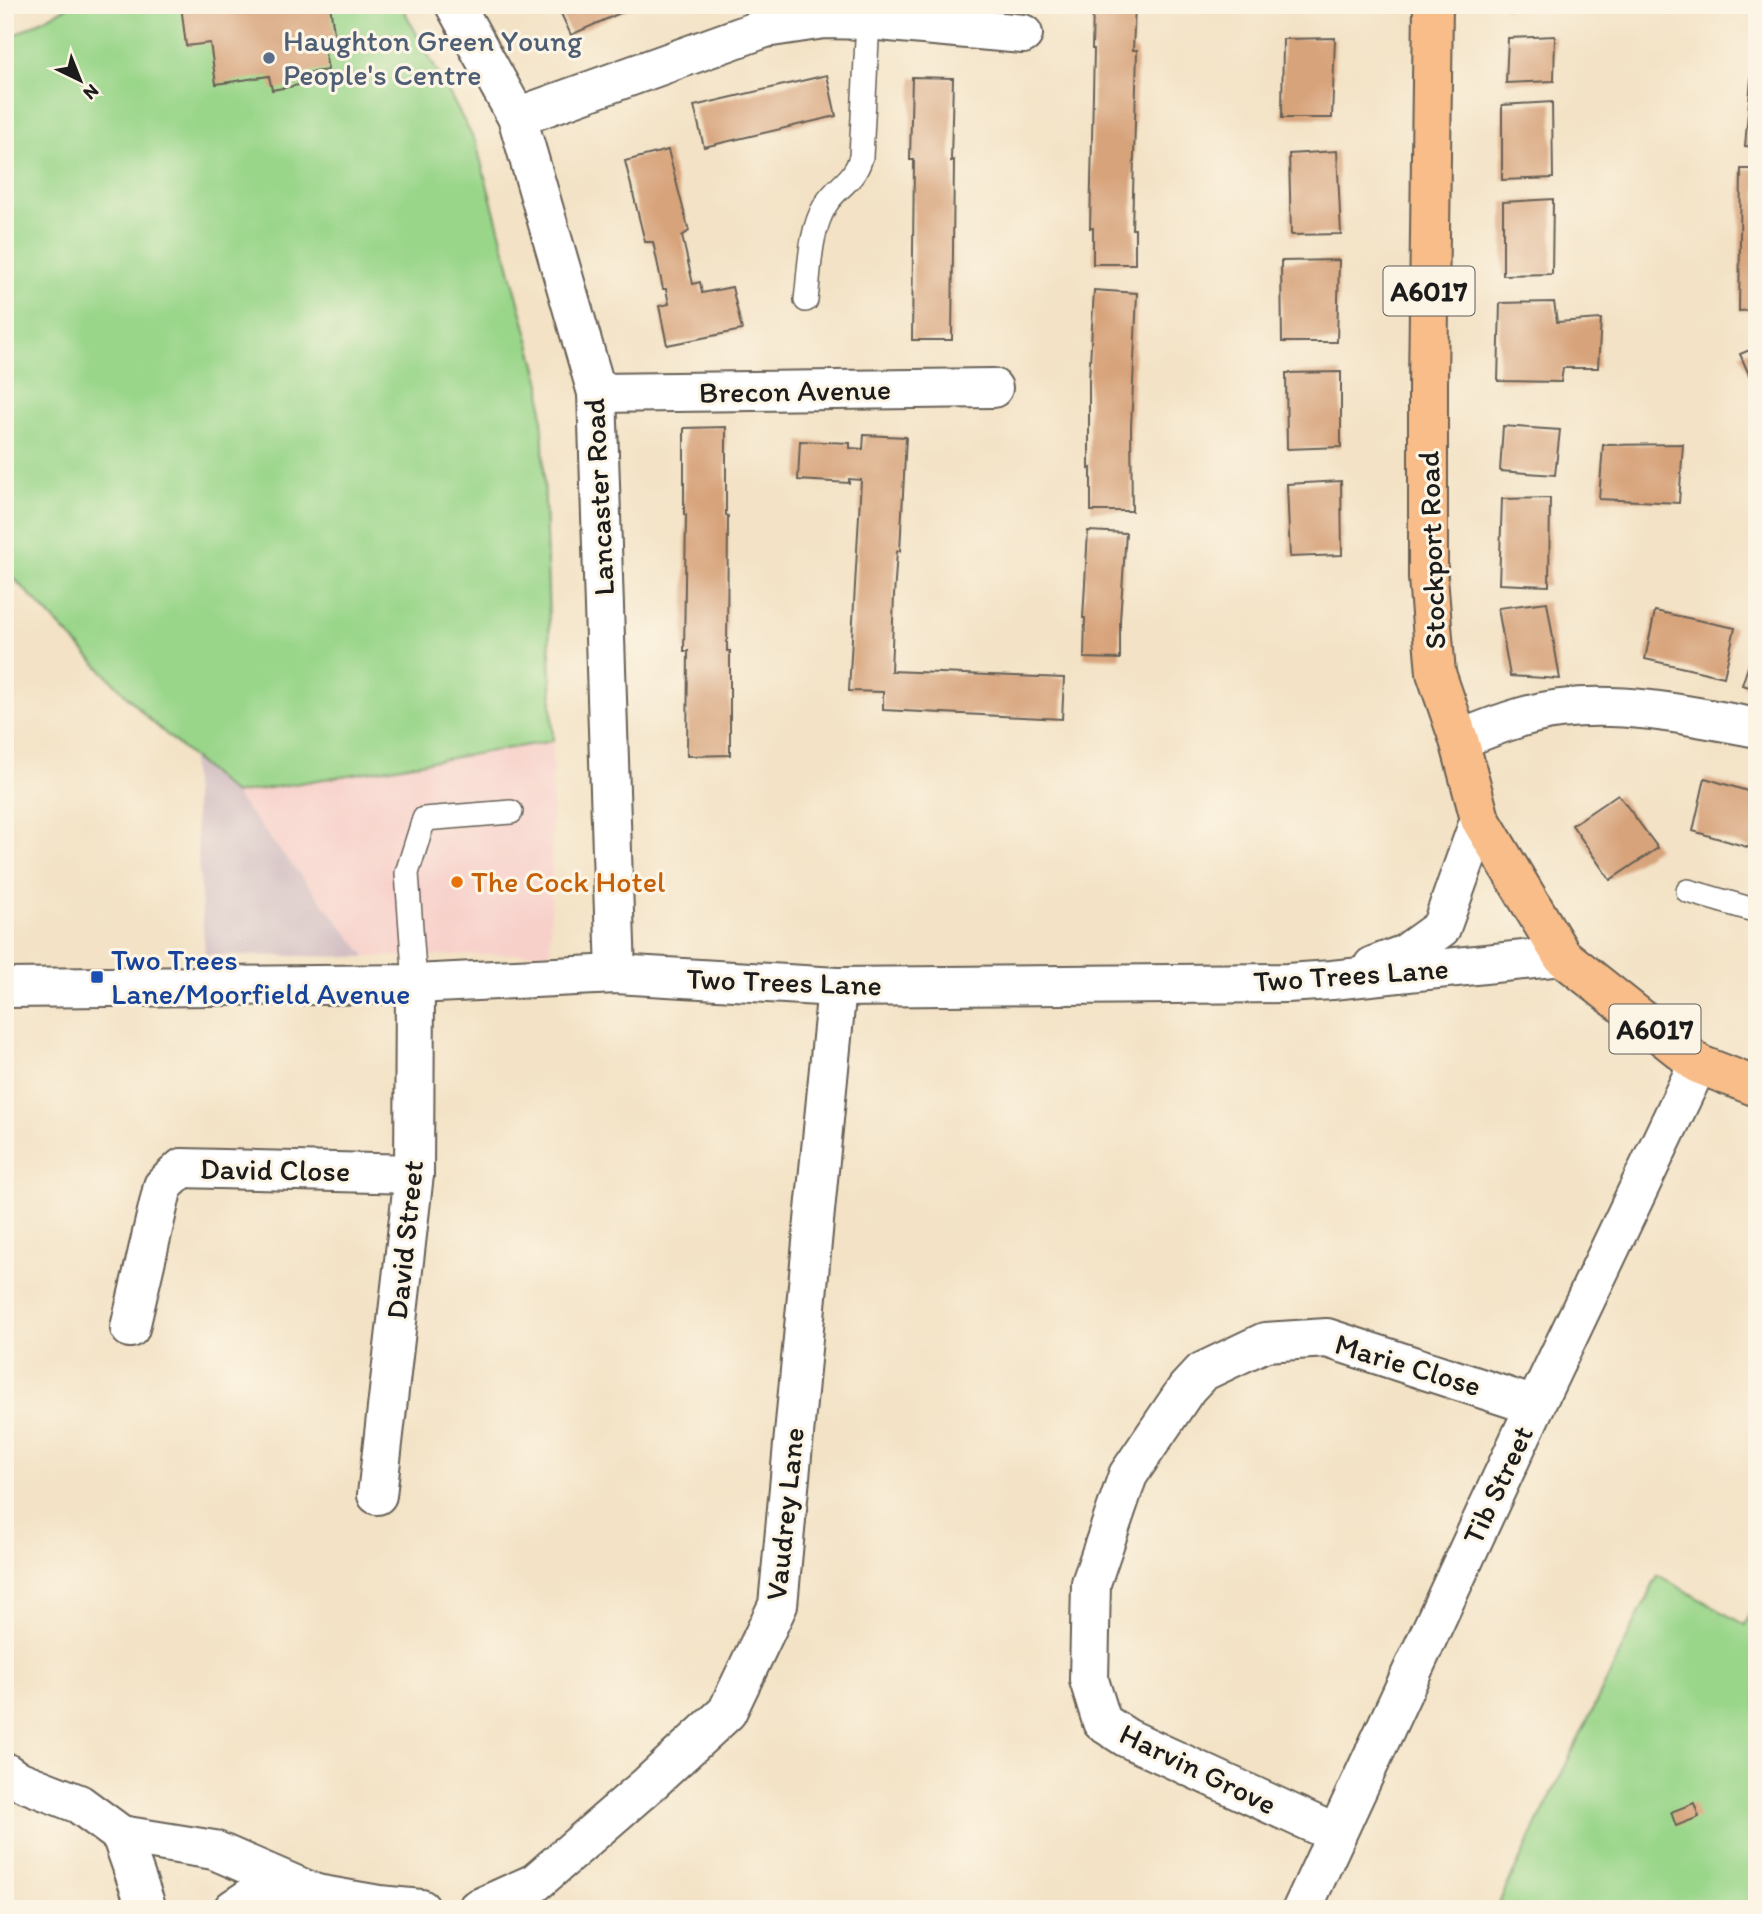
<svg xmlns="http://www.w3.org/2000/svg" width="1762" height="1914" viewBox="0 0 1762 1914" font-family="Itim,sans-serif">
	<rect width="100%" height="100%" fill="#fcf5e5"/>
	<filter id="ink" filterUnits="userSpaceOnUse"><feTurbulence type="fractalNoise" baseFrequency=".0143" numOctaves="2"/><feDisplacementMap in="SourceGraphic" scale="14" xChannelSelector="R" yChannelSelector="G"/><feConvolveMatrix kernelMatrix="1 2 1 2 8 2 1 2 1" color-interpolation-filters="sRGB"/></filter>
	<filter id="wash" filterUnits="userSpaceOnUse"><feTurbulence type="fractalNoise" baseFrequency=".00686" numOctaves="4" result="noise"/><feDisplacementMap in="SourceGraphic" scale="28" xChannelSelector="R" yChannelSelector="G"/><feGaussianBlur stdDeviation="1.57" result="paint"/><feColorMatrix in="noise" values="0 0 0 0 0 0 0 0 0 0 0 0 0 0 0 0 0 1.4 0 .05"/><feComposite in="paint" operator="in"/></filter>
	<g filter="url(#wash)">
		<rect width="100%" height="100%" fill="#f3e2c5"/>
		<polygon fill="#f7d0ca" points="553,741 550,953 367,957 234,794"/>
		<polygon fill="#d2bec2" points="191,756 234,794 367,957 205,955"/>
		<g fill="#9ad68a" stroke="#5b7953" stroke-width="2">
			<polygon points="71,5 401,5 476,143 541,384 553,741 234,794 150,720 5,569 5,40"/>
			<polygon points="1658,1575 1745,1625 1757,1595 1757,1909 1496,1909"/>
		</g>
		<g id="blocks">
			<g fill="#d7a37a">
				<polygon points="181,5 330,5 335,39 323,41 328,70 298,74 299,85 272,90 269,76 216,84 210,43 186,46"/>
				<polygon points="557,5 638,5 571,35"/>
				<polygon points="1093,5 1135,5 1133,50 1137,50 1132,229 1135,229 1135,264 1093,264 1093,228 1090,228 1094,49 1092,49"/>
				<rect x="1505" y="5" width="50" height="3"/>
				<polygon points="1755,35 1757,35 1757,147 1745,146"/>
				<polygon points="1555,36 1554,81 1506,83 1508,38"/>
				<polygon points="1335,38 1332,118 1282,118 1283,39"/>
				<polygon points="827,75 836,116 704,147 694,106"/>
				<polygon points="912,77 953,78 951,161 954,160 952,340 912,340 914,160 910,160"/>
				<polygon points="1552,102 1553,178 1502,180 1502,105"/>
				<polygon points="668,150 689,231 682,236 693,284 700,282 702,293 732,287 742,330 667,345 659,306 669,304 666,289 663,289 653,242 645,242 625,161"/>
				<polygon points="1337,151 1341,234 1291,235 1289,154"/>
				<polygon points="1741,169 1757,169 1757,310 1739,311"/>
				<polygon points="1553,199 1552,274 1503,275 1503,202"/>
				<polygon points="1339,260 1337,342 1282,342 1281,261"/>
				<polygon points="1094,290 1137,293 1131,428 1132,511 1091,511 1091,468 1089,469 1089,381"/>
				<polygon points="1554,302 1557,322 1601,319 1598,368 1563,368 1561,382 1498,381 1500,303"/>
				<polygon points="1757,347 1757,393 1740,354"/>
				<polygon points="1341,372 1341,447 1287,449 1286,373"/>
				<polygon points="1503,426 1560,430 1555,475 1500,471"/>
				<polygon points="726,427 726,515 728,516 727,651 730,651 730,755 687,756 688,651 684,651 686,515 684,515 684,428"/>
				<polygon points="864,435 906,437 900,551 897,551 894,596 891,671 1064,678 1062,719 883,710 883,692 849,691 861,480 849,479 849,483 798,480 800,441 850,443 850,448 863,449"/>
				<polygon points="1683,444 1679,503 1599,499 1603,445"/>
				<polygon points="1341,481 1342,555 1290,557 1287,484"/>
				<polygon points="1550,498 1549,586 1499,584 1502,499"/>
				<polygon points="1088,531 1126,533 1120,620 1120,659 1084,658 1085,618 1083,618"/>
				<polygon points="1547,602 1560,679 1510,676 1498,608"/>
				<polygon points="1655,611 1735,628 1724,677 1645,659"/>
				<polygon points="1756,643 1757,643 1757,689 1742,685"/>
				<polygon points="1705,778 1757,794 1757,850 1693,831"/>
				<polygon points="1618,794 1658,848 1610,880 1572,825"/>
				<polygon points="1694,1803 1699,1817 1676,1826 1671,1812"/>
			</g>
		</g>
	</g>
	<g filter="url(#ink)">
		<use href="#blocks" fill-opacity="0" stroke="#676157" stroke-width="2"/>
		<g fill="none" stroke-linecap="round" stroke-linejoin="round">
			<g stroke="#676157" stroke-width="26">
				<g id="service">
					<path d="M806 300C810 269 809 232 826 204 838 185 854 182 861 157L868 20"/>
					<polyline points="1688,891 1757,911"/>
					<polyline points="415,984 407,873 424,819 511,812"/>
				</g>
			</g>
			<g stroke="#676157" stroke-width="42">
				<g id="minor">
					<polyline points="455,5 517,117 597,393 616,974"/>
					<polyline points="517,117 765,28 824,19 868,20 1023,34"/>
					<polyline points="597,393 993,388"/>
					<path d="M1459 740C1491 727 1526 713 1560 709 1625 701 1693 716 1757 728"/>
					<polyline points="1373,966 1405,954 1441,928 1480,819"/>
					<polyline points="5,988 415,984 616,974 837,987 1287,983 1332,980 1562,956"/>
					<polyline points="130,1328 163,1186 182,1168 414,1174"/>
					<polyline points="377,1495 414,1174 415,984"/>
					<polyline points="5,1772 15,1779 79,1804 121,1835 147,1909"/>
					<polyline points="1336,1834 1127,1738 1102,1722 1089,1680 1091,1583 1128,1475 1187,1388 1202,1372 1265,1342 1327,1338 1535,1406"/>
					<polyline points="121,1835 214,1850 316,1894"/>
					<polyline points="233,1909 251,1897 316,1894 379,1905 421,1909"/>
					<polyline points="477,1909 535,1883 649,1784 727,1712 778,1605 814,1221 837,987"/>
					<polyline points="1302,1909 1535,1406 1698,1064"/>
				</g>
			</g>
			<g stroke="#676157" stroke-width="42">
				<polyline id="trunk" points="1433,5 1428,385 1428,578 1436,673 1459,740 1480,819 1562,956 1698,1064 1757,1087"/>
			</g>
			<use href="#service" stroke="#fff" stroke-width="23"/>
			<use href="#minor" stroke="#fff" stroke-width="38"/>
			<use href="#trunk" stroke="#f8bd88" stroke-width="38"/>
		</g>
	</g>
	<circle fill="#5c6f8a" stroke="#fcf5e5" stroke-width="2.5" cx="269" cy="58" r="7"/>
	<circle fill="#e8710a" stroke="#fcf5e5" stroke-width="2.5" cx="457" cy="882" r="7"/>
	<rect fill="#1a4fb4" stroke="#fcf5e5" stroke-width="2.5" x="90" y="970" width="14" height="14" rx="3.5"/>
	<g text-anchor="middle" stroke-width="6" stroke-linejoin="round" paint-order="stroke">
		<g fill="#fcf5e5" stroke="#5f5d58" stroke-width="2">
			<rect x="1383.5" y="266.5" width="91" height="49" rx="5"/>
			<rect x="1609.5" y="1004.5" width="91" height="49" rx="5"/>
		</g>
		<g font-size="28" font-weight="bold" fill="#1c1c1c">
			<text x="1429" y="301">A6017</text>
			<text x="1655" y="1039">A6017</text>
		</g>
		<g font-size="30" fill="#4e5e75" stroke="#fcf5e5" text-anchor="start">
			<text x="283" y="51">Haughton Green Young<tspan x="283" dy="34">People's Centre</tspan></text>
		</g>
		<g font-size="30" fill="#1c1c1c" stroke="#fcf5e5">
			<text transform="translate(795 391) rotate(-1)" y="10">Brecon Avenue</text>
			<text transform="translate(599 497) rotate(-93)" y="10">Lancaster Road</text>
			<text transform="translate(1432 550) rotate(-92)" y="10">Stockport Road</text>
			<text transform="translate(1351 975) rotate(-4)" y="10">Two Trees Lane</text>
			<text transform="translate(784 982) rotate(2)" y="10">Two Trees Lane</text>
			<text transform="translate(275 1170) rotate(1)" y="10">David Close</text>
			<text transform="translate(405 1240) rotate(-84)" y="10">David Street</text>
			<text transform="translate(1408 1365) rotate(17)" y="10">Marie Close</text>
			<text transform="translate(1498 1485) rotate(-65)" y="10">Tib Street</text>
			<text transform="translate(785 1514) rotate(-84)" y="10">Vaudrey Lane</text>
			<text transform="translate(1198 1769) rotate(26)" y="10">Harvin Grove</text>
		</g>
		<g font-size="30" fill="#c56008" stroke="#fcf5e5" text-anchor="start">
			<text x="471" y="892">The Cock Hotel</text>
		</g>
		<g font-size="30" fill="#164399" stroke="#fcf5e5" text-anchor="start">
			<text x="111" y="970">Two Trees<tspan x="111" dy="34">Lane/Moorfield Avenue</tspan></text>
		</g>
	</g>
	<rect width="1762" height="1914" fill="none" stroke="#fcf5e5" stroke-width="28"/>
	<g transform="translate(80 80) rotate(137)" stroke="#fcf5e5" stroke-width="5" paint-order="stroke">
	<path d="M0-5L12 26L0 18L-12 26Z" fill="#1c1c1c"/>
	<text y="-10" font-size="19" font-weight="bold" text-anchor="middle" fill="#1c1c1c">N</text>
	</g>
</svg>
